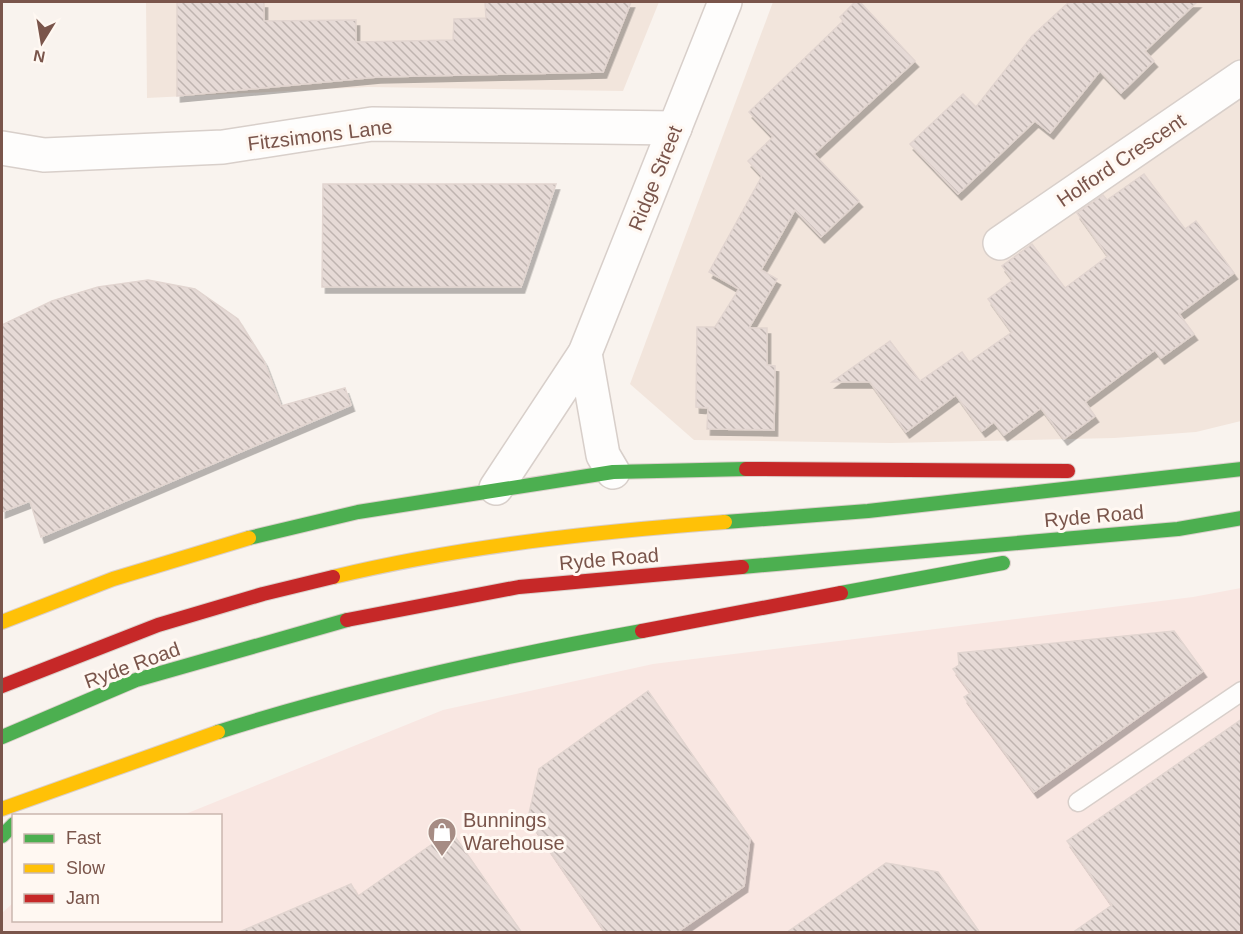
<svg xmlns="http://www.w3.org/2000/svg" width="1243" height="934" viewBox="0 0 1243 934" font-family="Arial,sans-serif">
	<defs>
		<pattern id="building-back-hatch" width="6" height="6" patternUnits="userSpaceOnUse" patternTransform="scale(1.5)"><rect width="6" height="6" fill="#e6dad6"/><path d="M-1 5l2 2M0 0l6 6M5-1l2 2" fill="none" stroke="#bfb4b0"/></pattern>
		<filter id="shadow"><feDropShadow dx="3.5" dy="6" stdDeviation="0" flood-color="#0004"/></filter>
	</defs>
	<rect width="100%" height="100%" fill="#f9f3ee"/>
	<g fill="#f2e5dc">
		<polygon points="146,2 659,2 623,91 368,87 147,98"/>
		<polygon points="773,2 1241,2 1241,421 1196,432 1114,438 891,443 694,440 630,384"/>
	</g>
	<polygon fill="#f9e7e2" points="1241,588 1241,932 2,932 2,913 13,903 14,920 220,920 220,816 183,815 443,710 653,664 1193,597"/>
	<g fill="url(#building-back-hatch)" stroke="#e2d5d0" stroke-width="1.5" filter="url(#shadow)">
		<polygon points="177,2 264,2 264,21 356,20 356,42 453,40 454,19 486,18 485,2 631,2 603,72 377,77 177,96"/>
		<polygon points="855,2 860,2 915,61 814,154 859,201 821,237 795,210 761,270 777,279 749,328 767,328 767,365 775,366 774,430 707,429 708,408 696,407 697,327 715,327 739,289 709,272 762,176 748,161 773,137 749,112 843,21 840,17"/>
		<polygon points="1069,2 1197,2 1145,51 1154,61 1121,93 1100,71 1050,133 1035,121 958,194 910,144 963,94 976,107 1032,36"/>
		<polygon points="1144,174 1185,229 1196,221 1234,273 1179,314 1194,334 1161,358 1155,350 1085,402 1095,416 1064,439 1041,408 1004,435 994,422 982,431 956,395 906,432 870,382 832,382 890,341 920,381 962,352 969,362 1012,332 988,299 1013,280 1002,266 1032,244 1065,288 1108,256 1077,213 1103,195 1107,200"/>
		<polygon points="323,184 556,184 521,287 322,287"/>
		<polygon points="148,280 195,289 238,319 264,361 281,406 345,388 351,405 41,537 30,501 2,512 2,325 52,301 98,287"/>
		<polygon points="1174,631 1203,671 1034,792 964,697 971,693 953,669 959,665 958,653"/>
		<polygon points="648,691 750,838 744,886 676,933 606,933 528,818 539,769"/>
		<polygon points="1242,719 1242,933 1072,933 1112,905 1067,841"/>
		<polygon points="451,831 522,933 237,933 351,884 358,896"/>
		<polygon points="886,863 938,872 980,933 786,933"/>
	</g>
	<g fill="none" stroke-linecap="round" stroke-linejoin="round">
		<g stroke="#d8cfca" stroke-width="21">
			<polyline id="lane" points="1078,802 1242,691"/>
		</g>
		<g stroke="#d8cfca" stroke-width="36">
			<g id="street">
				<polyline points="2,148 44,155 223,147 372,124 675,128"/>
				<polyline points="1000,243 1242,77"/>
				<polyline points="585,353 603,455 613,472"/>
				<polyline points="496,488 585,353 725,2"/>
			</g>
		</g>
		<g stroke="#dacfca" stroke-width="16">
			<g id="fast">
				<polyline points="725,522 868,511 1242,469"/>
				<polyline points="249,538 358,512 613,472 746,469"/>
				<polyline points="742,567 1178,529 1242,518"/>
				<polyline points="841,593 1003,563"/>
				<path d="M218 732C357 688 498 657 642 631"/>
				<polyline points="2,737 136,680 347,620"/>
				<polyline points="2,836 14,824"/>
			</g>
		</g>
		<g stroke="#dacfca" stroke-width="16">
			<g id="slow">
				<path d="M333 577C462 546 593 532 725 522"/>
				<polyline points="2,622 113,579 249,538"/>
				<polyline points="2,809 218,732"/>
			</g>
		</g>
		<g stroke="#dacfca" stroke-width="16">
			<g id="jam">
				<polyline points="746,469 1068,471"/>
				<polyline points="347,620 519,587 742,567"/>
				<polyline points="642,631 841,593"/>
				<polyline points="2,686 158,625 263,594 333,577"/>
			</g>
		</g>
		<use href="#lane" stroke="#fefdfc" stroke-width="18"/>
		<use href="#street" stroke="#fefdfc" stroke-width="33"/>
		<use href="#fast" stroke="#4caf50" stroke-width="14"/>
		<use href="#slow" stroke="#ffc107" stroke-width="14"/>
		<use href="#jam" stroke="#c62828" stroke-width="14"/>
	</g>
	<defs>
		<g id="shop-pin" transform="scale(1.5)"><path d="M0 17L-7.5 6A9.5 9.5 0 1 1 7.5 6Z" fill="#a68c84" stroke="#fff8f2"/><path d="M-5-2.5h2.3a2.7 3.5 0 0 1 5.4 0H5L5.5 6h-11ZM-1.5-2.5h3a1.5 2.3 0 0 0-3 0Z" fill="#fff"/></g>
	</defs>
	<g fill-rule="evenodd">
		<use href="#shop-pin" x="442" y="832"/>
	</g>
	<g text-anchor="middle" stroke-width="6" stroke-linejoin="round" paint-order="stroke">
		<g font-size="20" fill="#7a554b" stroke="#fff8f2">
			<text transform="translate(320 135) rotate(-7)" y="7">Fitzsimons Lane</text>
			<text transform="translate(1121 160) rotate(-34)" y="7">Holford Crescent</text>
			<text transform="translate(655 178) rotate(-68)" y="7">Ridge Street</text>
			<text transform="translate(1094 516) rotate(-5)" y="7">Ryde Road</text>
			<text transform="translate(609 559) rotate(-5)" y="7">Ryde Road</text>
			<text transform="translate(132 665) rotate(-20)" y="7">Ryde Road</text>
		</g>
		<g font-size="20" fill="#7a554b" stroke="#fff8f2" text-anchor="start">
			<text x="463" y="827">Bunnings<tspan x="463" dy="23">Warehouse</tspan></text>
		</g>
	</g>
	<rect width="1243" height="934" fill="none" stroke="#7a554b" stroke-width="6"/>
	<rect x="12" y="814" width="210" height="108" fill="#fff8f2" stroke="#cab7af" stroke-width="1.5"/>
	<rect x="24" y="834" width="30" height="9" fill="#4caf50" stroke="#cab7af" stroke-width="1.5"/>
	<text x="66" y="844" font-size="18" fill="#7a554b">Fast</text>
	<rect x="24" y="864" width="30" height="9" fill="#ffc107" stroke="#cab7af" stroke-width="1.5"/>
	<text x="66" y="874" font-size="18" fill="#7a554b">Slow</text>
	<rect x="24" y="894" width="30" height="9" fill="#c62828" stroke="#cab7af" stroke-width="1.5"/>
	<text x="66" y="904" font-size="18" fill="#7a554b">Jam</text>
	<g transform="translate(42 42) rotate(191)" stroke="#fff8f2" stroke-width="4.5" paint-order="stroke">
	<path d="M0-4.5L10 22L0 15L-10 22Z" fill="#7a554b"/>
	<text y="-9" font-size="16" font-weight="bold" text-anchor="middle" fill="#7a554b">N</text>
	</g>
</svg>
